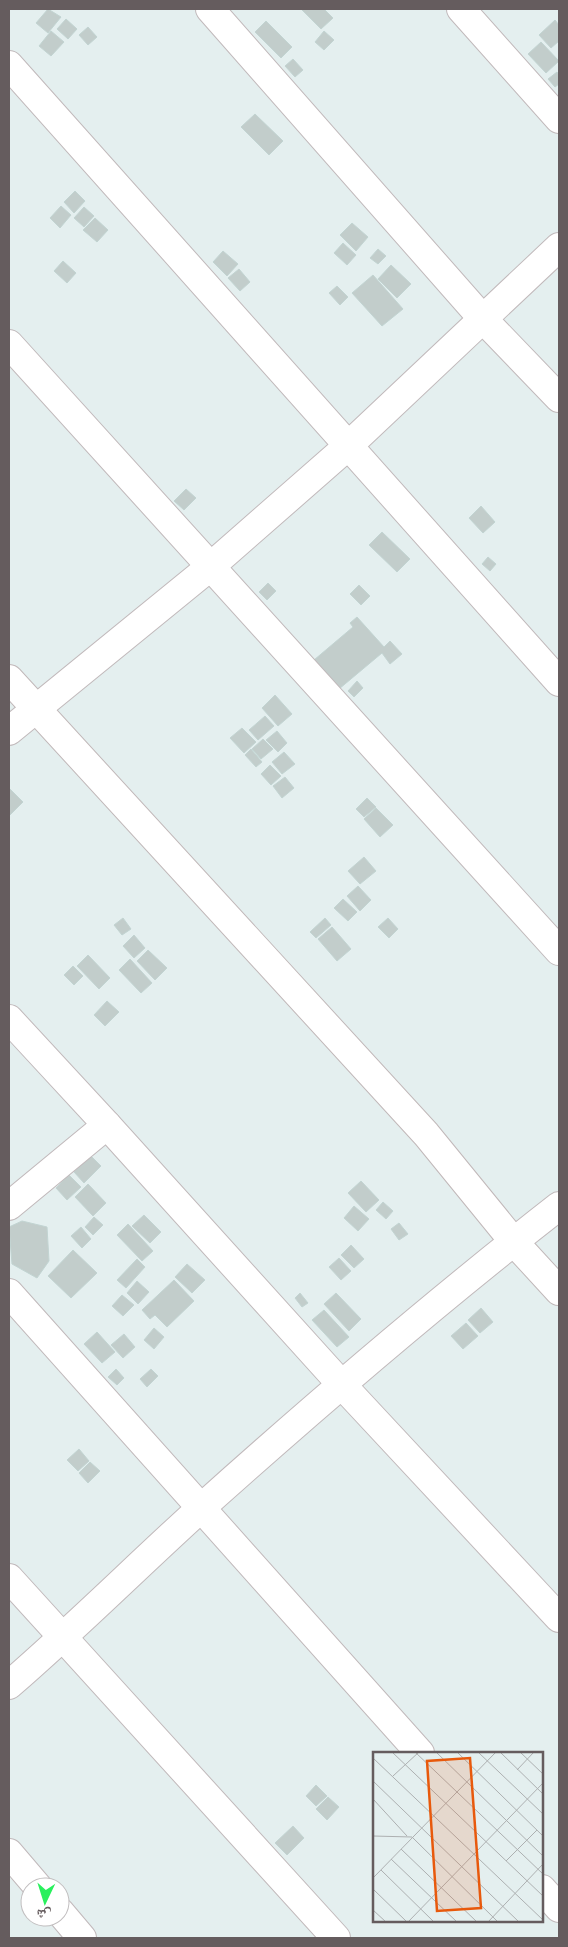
<svg xmlns="http://www.w3.org/2000/svg" width="568" height="1947" viewBox="0 0 568 1947" font-family="'Open Sans','Noto Naskh Arabic',sans-serif">
	<rect width="100%" height="100%" fill="#e4efef"/>
	<g fill="#c2cdcb" stroke="#c2d4d2">
		<polygon points="48,9 61,17 48,33 36,23"/>
		<polygon points="301,9 324,9 333,18 321,29"/>
		<polygon points="66,19 77,29 68,39 57,29"/>
		<polygon points="555,20 559,25 559,41 551,48 539,35"/>
		<polygon points="266,21 292,47 281,58 255,32"/>
		<polygon points="88,27 97,37 88,45 79,35"/>
		<polygon points="51,31 64,42 51,56 39,46"/>
		<polygon points="324,31 334,40 324,50 315,42"/>
		<polygon points="541,42 559,61 546,73 528,54"/>
		<polygon points="293,59 303,70 295,77 285,66"/>
		<polygon points="557,72 559,75 559,84 555,87 548,79"/>
		<polygon points="255,114 283,141 269,155 241,127"/>
		<polygon points="75,191 85,201 74,213 64,202"/>
		<polygon points="61,206 71,215 60,228 50,218"/>
		<polygon points="84,207 94,216 84,227 74,218"/>
		<polygon points="95,218 108,230 97,242 83,230"/>
		<polygon points="352,223 368,237 356,251 340,235"/>
		<polygon points="343,243 356,255 347,265 334,253"/>
		<polygon points="378,249 386,256 378,264 370,258"/>
		<polygon points="223,251 238,264 227,276 213,262"/>
		<polygon points="63,261 76,273 67,283 54,271"/>
		<polygon points="391,265 411,284 397,298 378,279"/>
		<polygon points="239,269 250,282 240,291 228,278"/>
		<polygon points="373,275 403,309 382,326 352,293"/>
		<polygon points="337,286 348,297 340,305 329,293"/>
		<polygon points="186,489 196,498 184,510 174,501"/>
		<polygon points="481,506 495,522 483,533 469,518"/>
		<polygon points="382,532 410,559 397,572 369,545"/>
		<polygon points="488,557 496,564 490,571 482,564"/>
		<polygon points="268,583 276,591 267,600 259,592"/>
		<polygon points="359,585 370,596 361,605 350,594"/>
		<polygon points="357,617 384,647 390,641 402,654 390,664 382,653 339,689 314,660 353,627 350,623"/>
		<polygon points="357,681 363,688 354,697 348,691"/>
		<polygon points="275,695 292,714 278,726 262,708"/>
		<polygon points="265,716 274,726 258,740 249,730"/>
		<polygon points="242,728 256,742 244,753 230,738"/>
		<polygon points="277,731 287,743 278,752 266,740"/>
		<polygon points="263,739 273,749 261,759 252,749"/>
		<polygon points="251,749 262,762 256,767 245,755"/>
		<polygon points="284,752 295,764 282,774 272,762"/>
		<polygon points="270,765 281,776 271,785 261,774"/>
		<polygon points="285,777 294,788 282,798 273,786"/>
		<polygon points="9,788 23,802 9,816"/>
		<polygon points="367,798 376,807 364,817 356,809"/>
		<polygon points="376,808 393,825 380,837 364,819"/>
		<polygon points="364,857 376,871 360,884 348,871"/>
		<polygon points="358,886 371,900 360,911 347,896"/>
		<polygon points="343,899 357,912 348,921 334,908"/>
		<polygon points="123,918 131,929 122,935 114,925"/>
		<polygon points="325,918 331,925 316,938 310,932"/>
		<polygon points="388,918 398,929 389,938 378,927"/>
		<polygon points="332,927 351,949 337,961 318,939"/>
		<polygon points="134,935 145,948 134,958 123,946"/>
		<polygon points="148,950 167,968 155,980 137,961"/>
		<polygon points="88,955 110,978 99,989 77,966"/>
		<polygon points="130,959 152,983 141,993 119,970"/>
		<polygon points="73,966 83,976 74,985 64,975"/>
		<polygon points="107,1001 119,1012 105,1026 94,1015"/>
		<polygon points="90,1155 101,1166 84,1183 74,1172"/>
		<polygon points="69,1175 81,1187 67,1200 56,1188"/>
		<polygon points="361,1181 379,1200 366,1212 348,1193"/>
		<polygon points="88,1184 106,1203 93,1216 75,1197"/>
		<polygon points="383,1202 393,1211 386,1219 376,1210"/>
		<polygon points="354,1206 369,1219 358,1231 344,1218"/>
		<polygon points="144,1215 161,1232 150,1243 132,1226"/>
		<polygon points="94,1217 103,1225 93,1235 85,1227"/>
		<polygon points="22,1221 47,1227 49,1261 37,1278 12,1264 9,1227"/>
		<polygon points="399,1223 408,1234 399,1240 391,1229"/>
		<polygon points="128,1224 153,1251 142,1261 117,1235"/>
		<polygon points="81,1227 91,1239 82,1248 71,1236"/>
		<polygon points="351,1245 364,1259 354,1268 341,1255"/>
		<polygon points="73,1250 97,1273 71,1298 48,1276"/>
		<polygon points="339,1258 351,1271 341,1280 329,1267"/>
		<polygon points="137,1259 145,1267 126,1288 117,1280"/>
		<polygon points="187,1264 205,1280 192,1293 175,1277"/>
		<polygon points="174,1280 194,1301 167,1327 155,1315 150,1319 142,1310"/>
		<polygon points="137,1281 149,1292 138,1304 127,1293"/>
		<polygon points="300,1293 308,1303 302,1307 295,1298"/>
		<polygon points="336,1293 361,1319 349,1331 324,1304"/>
		<polygon points="122,1295 134,1305 123,1316 112,1306"/>
		<polygon points="481,1308 493,1322 480,1333 468,1320"/>
		<polygon points="324,1310 349,1337 337,1347 312,1320"/>
		<polygon points="466,1323 478,1336 463,1349 451,1336"/>
		<polygon points="154,1328 164,1337 154,1349 144,1340"/>
		<polygon points="97,1332 115,1352 102,1363 84,1344"/>
		<polygon points="124,1334 135,1347 123,1358 111,1345"/>
		<polygon points="116,1369 124,1378 117,1385 108,1377"/>
		<polygon points="151,1369 158,1376 147,1387 140,1379"/>
		<polygon points="79,1449 89,1461 78,1471 67,1460"/>
		<polygon points="90,1462 100,1471 88,1483 79,1473"/>
		<polygon points="316,1785 327,1796 316,1806 306,1796"/>
		<polygon points="328,1797 339,1807 327,1820 316,1809"/>
		<polygon points="293,1826 304,1838 287,1855 275,1843"/>
	</g>
	<g fill="none" stroke-linecap="round" stroke-linejoin="round">
		<g stroke="#c1b9bb" stroke-width="30">
			<g id="street">
				<polyline points="210,9 482,318 559,398"/>
				<polyline points="461,9 559,119"/>
				<polyline points="9,65 559,682"/>
				<polyline points="9,344 559,951"/>
				<polyline points="9,731 210,567 348,446 559,247"/>
				<polyline points="9,1019 107,1125 342,1385 559,1618"/>
				<polyline points="9,1206 107,1125"/>
				<polyline points="9,1293 420,1753"/>
				<polyline points="9,1578 336,1938"/>
				<path d="M9 1685C75 1628 136 1567 201 1508 317 1404 436 1302 559 1206"/>
				<polyline points="9,1853 38,1887"/>
				<polyline points="542,1889 559,1908"/>
				<polyline points="60,1912 82,1938"/>
			</g>
		</g>
		<g stroke="#c1b8b9" stroke-width="30">
			<polyline id="secondary" points="9,679 426,1134 514,1242 559,1291"/>
		</g>
		<use href="#street" stroke="#fff" stroke-width="28"/>
		<use href="#secondary" stroke="#fff" stroke-width="28"/>
	</g>
	<g transform="translate(373 1752)">
		<rect width="170" height="170" fill="#e4efef"/>
		<path fill="none" stroke="#adb0b1" stroke-width="1" d="M19 0 170 144M42 0 170 122M63 0 170 104M84 0 170 84M105 0 170 62M127 0 170 42M147 0 170 22M0 6 170 168M144 18 161 0M20 24 46 0M0 29 146 170M0 47 34 84M0 84 39 85 125 170M28 97 104 170M18 107 84 170M133 109 164 78M8 118 61 170M0 126 123 0M0 137 34 170M0 158 13 170M35 170 170 31M115 170 170 112"/>
		<path fill="#e8590c" fill-opacity="0.15" stroke="#e8590c" stroke-width="2.5" d="M97 6 108 156 64 159 54 9Z"/>
		<rect width="170" height="170" fill="none" stroke="#655c5e" stroke-width="2.5"/>
	</g>
	<rect width="568" height="1947" fill="none" stroke="#655c5e" stroke-width="20"/>
	<g transform="translate(45 1902) rotate(184)"><circle r="24" fill="#ffffff" stroke="#c1bebf"/>
	<path d="M0-4L9 19L0 12L-9 19Z" fill="#29f05d"/>
	<text y="-8" font-size="14" font-weight="bold" text-anchor="middle" fill="#655c5e">ش</text>
	</g>
</svg>
